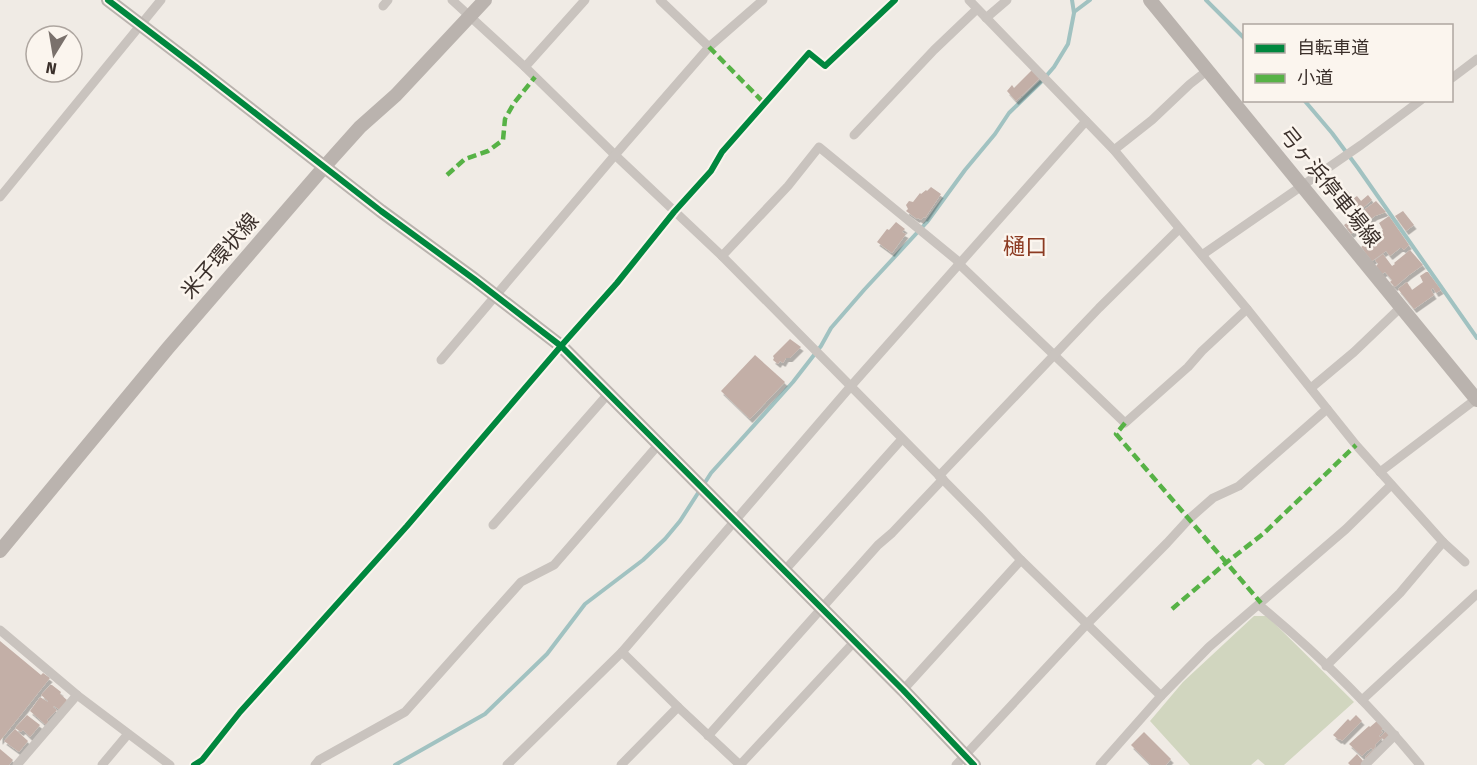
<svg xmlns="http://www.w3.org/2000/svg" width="1477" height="765" viewBox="0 0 1477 765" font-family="'Fira Sans','Noto Sans JP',sans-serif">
	<defs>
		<filter id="shadow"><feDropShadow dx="2.5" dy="4" stdDeviation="0" flood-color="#0004"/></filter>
	</defs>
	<rect width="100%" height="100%" fill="#f0ebe5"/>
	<polygon fill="#d1d6bf" points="1254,616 1267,616 1354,702 1284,765 1265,765 1258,759 1251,765 1190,765 1150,721 1183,682"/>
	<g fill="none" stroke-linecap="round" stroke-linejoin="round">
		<g stroke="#a1c2c1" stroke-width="4">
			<polyline points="1206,0 1244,38"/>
			<polyline points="1074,12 1090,0"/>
			<polyline points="1304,100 1332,133 1358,168 1477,338"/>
			<polyline points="704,484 711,473 793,382 821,346 831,328 864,290 927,222 965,170 995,134 1009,113 1041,82 1054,67 1068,44 1074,13 1072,0"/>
			<polyline points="395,765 485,714 547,654 585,604 643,560 665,539 680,521 700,490"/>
		</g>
	</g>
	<g fill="#c3afa7" filter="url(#shadow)">
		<polygon points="1033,69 1041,77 1016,101 1007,91 1012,85 1014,88"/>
		<polygon points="931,187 941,194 925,218 924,217 921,220 918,218 917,219 906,211 908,209 906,205 909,201 913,202 920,193 921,194 926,190 927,191"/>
		<polygon points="1346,189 1354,198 1357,196 1361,201 1368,195 1372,200 1357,213 1341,193"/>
		<polygon points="1376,201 1386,212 1375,216 1351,234 1344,225"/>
		<polygon points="1403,211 1414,225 1406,231 1395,216"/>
		<polygon points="1389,216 1409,245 1404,250 1402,248 1400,248 1390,256 1386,251 1372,261 1361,247 1374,237 1372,235 1378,230 1380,232 1383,230 1379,223"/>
		<polygon points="896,222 905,229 902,232 906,234 892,253 877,242 887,229 889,230"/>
		<polygon points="1410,250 1423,265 1409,275 1395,287 1390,282 1392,280 1385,272 1382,274 1376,266 1378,264 1375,260 1383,254 1392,266 1395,264 1394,263"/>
		<polygon points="1426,272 1428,272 1441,290 1436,293 1433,288 1431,290 1434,295 1414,309 1398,289 1407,282 1412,290 1423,282 1420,276"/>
		<polygon points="790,339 801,347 790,358 786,358 783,363 780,361 778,364 773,360 774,358 773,356"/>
		<polygon points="755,355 785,382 750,419 721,391"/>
		<polygon points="0,641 41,675 43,673 50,678 0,741"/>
		<polygon points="50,685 52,685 61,692 60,694 67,700 60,710 54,706 53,707 57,710 47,720 49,722 46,725 30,711 40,697 48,702 48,701 41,695"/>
		<polygon points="27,715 40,725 30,737 23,730 21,732 15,728"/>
		<polygon points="1356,715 1362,721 1342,741 1340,739 1339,740 1333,735 1348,719 1350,721"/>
		<polygon points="1377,721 1383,728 1381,731 1383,732 1379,736 1380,737 1386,731 1390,735 1385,741 1382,738 1375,745 1376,746 1373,750 1371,748 1368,751 1368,750 1362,756 1349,744 1369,726 1370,727"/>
		<polygon points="15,729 28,741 19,752 4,741"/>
		<polygon points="1144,732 1171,759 1166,765 1151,765 1131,745"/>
		<polygon points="0,749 13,760 9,765 0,765"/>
		<polygon points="1373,750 1376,751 1362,765 1350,765 1348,763 1357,754 1363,761 1366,758 1365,757"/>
	</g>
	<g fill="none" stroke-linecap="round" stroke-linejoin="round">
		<g stroke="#c9c3be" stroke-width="9">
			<polyline points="452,0 525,67 615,155 722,256 979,516 1021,560 1161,696"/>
			<polyline points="660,0 709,47"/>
			<polyline points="969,0 1114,150 1247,309 1356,445 1443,542 1465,562"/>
			<polyline points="383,6 388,0"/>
			<polyline points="986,18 1007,0"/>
			<polyline points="525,67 585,0"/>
			<polyline points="1452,78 1477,59"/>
			<polyline points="854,135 934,50 977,9"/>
			<polyline points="1114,150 1152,120 1190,84 1208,70"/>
			<polyline points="0,197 161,0"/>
			<polyline points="1202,255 1361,145 1421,100"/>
			<polyline points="722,256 788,186 819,147 959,262"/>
			<polyline points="958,263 1125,423 1188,367 1202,351 1247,309"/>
			<polyline points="441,360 615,155 709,47 763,0"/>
			<polyline points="1311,388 1354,352 1401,307"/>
			<polyline points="1380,472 1476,399"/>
			<polyline points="939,476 1099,308 1179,229"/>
			<polyline points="493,525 608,394"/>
			<polyline points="785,570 902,439"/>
			<path d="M1259 605C1317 653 1372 707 1420 765"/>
			<polyline points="0,630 77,695 170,765"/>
			<polyline points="1326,666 1400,593 1443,542"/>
			<polyline points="903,690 1021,560"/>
			<polyline points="1362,700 1477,594"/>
			<polyline points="678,707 740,765"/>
			<polyline points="708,736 878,545 892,533 943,479"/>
			<polyline points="17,765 77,695"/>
			<polyline points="102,765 128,734"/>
			<polyline points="194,765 202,760 240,712 407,526 561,346 617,283 674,212 711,171 722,152 809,53 825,66 895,0"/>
			<polyline points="315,765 319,760 405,712 521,582 554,565 659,444"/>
			<polyline points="507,765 622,652 851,386 1086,121"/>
			<polyline points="621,765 678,707 622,652"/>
			<polyline points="740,765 855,641"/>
			<polyline points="956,765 1087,624 1167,543 1189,519 1213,498 1239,486 1327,409"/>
			<polyline points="1100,765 1161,696 1209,647 1346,529 1391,485"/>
			<polyline points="1365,765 1395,735"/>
		</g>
		<g stroke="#bab3ae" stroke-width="14">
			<polyline points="108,0 196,67 381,211 474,279 561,346 903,690 974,765"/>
			<polyline points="1150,0 1477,400"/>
			<polyline points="0,551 168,348 325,166 360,127 396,95 485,0"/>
		</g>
		<g stroke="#57b246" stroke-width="4.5" stroke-dasharray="9 4.5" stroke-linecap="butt">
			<polyline points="709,47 765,104"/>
			<polyline points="447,175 465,159 488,151 503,140 505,119 514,103 535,77"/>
			<polyline points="1125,423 1116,434 1261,603"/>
			<polyline points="1172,609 1227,562 1263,534 1356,445"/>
		</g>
		<g stroke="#fbf5ee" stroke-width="10">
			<g id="cycleway">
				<polyline points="108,0 196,67 381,211 474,279 561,346 903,690 974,765"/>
				<polyline points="194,765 202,760 240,712 407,526 561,346 617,283 674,212 711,171 722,152 809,53 825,66 895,0"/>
			</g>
		</g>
		<use href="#cycleway" stroke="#00873e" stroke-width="6"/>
	</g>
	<g text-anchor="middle" stroke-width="5" stroke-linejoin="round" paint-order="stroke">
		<g font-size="21" fill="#3b302b" stroke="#fbf5ee">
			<text transform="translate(1330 187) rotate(51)" y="7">弓ヶ浜停車場線</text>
			<text transform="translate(220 256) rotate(-49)" y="7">米子環状線</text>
		</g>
		<g font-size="22" fill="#8c3b22" stroke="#fbf5ee">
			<text x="1025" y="254">樋口</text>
		</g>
	</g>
	<rect x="1243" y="24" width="210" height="78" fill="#fbf5ee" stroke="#aea6a0" stroke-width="1.5"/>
	<rect x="1255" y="44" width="30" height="9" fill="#00873e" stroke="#aea6a0" stroke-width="1.5"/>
	<text x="1297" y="54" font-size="18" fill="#3b302b">自転車道</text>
	<rect x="1255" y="74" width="30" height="9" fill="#57b246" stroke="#aea6a0" stroke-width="1.5"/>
	<text x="1297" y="84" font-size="18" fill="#3b302b">小道</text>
	<g transform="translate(54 54) rotate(191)"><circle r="28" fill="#fbf5ee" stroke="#aea6a0" stroke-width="1.5"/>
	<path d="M0-4.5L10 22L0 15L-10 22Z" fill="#7a716c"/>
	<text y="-9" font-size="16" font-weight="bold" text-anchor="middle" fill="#3b302b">N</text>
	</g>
</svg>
